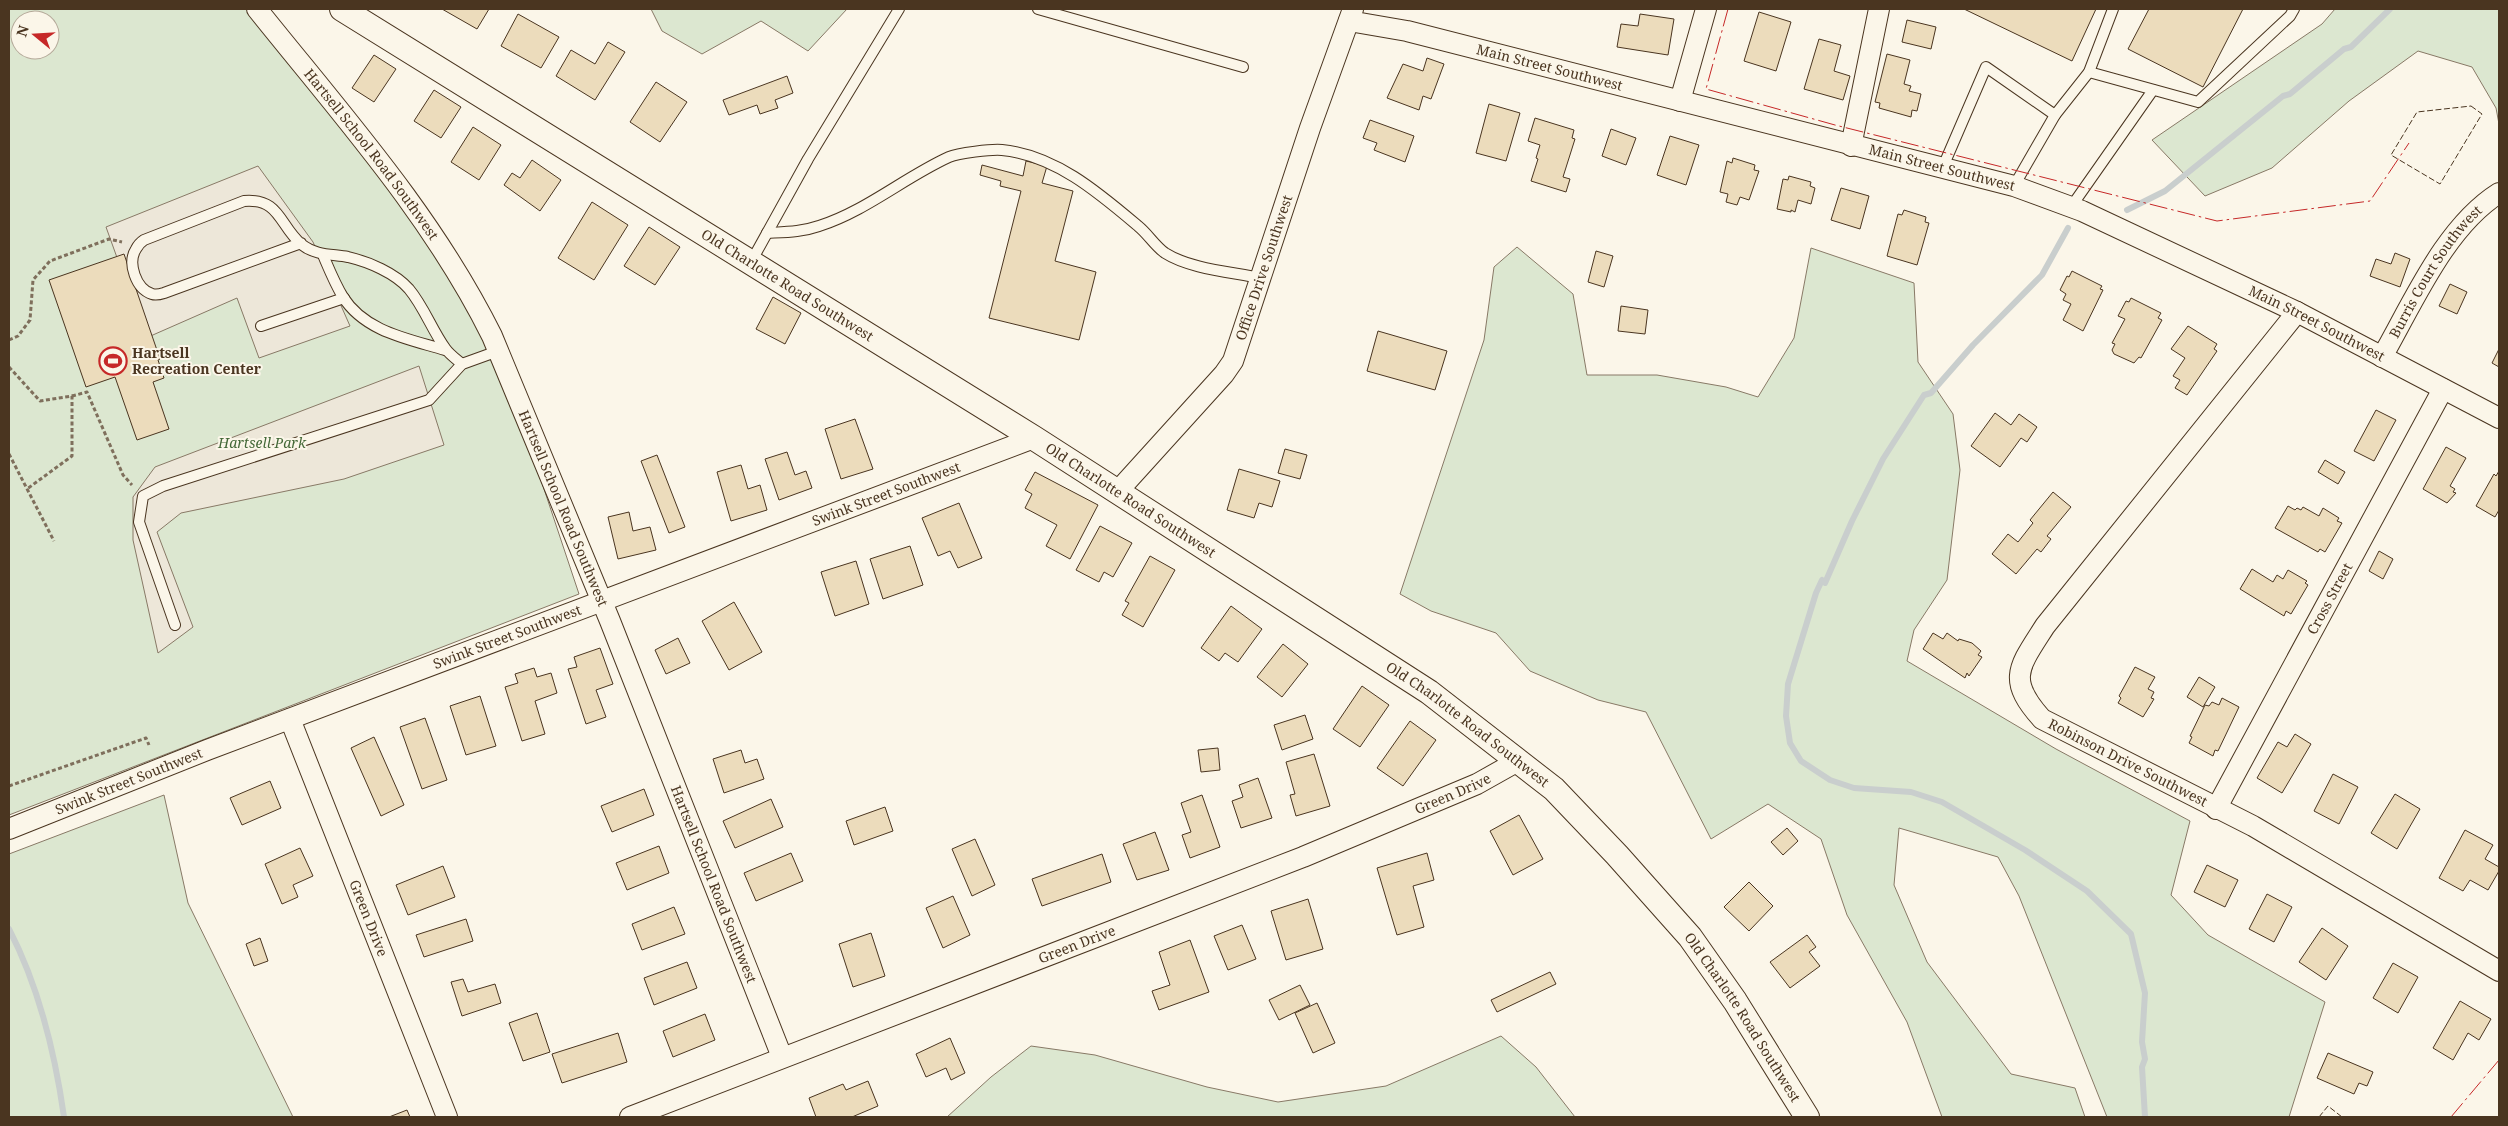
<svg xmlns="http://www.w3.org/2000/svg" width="2508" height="1126" viewBox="0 0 2508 1126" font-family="'Noto Serif',serif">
	<rect width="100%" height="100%" fill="#fbf6e9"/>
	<g fill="#dce7d0" stroke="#887966" fill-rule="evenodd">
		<path d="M9 9H257L396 184 498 351 579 594 9 815ZM20 20H50V50H20Z"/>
		<polygon points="651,9 847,9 808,51 761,21 702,54 662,31"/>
		<polygon points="2335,9 2499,9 2499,124 2496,108 2472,67 2418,51 2349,101 2272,168 2205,196 2152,140 2322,24"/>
		<polygon points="1517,247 1573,294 1587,375 1657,375 1726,387 1758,397 1794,338 1811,248 1914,283 1918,362 1953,414 1960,470 1947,580 1914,630 1907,661 2056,749 2190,821 2171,895 2208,935 2325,1002 2289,1117 2107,1117 2019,896 1998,857 1899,828 1894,885 1927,962 2011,1074 2075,1088 2085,1117 1942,1117 1907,1022 1847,915 1821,839 1768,804 1711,839 1646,712 1598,700 1530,671 1496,633 1431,611 1400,594 1484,340 1494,267"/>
		<polygon points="164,795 188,903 293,1117 9,1117 9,854"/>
		<polygon points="1501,1036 1536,1067 1575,1117 947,1117 991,1077 1031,1046 1095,1055 1207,1087 1278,1102 1386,1086"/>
	</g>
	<g fill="#ede7d9" stroke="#887966">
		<polygon points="258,166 313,242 350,326 259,358 237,298 146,338 106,227"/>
		<polygon points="419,366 444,445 344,479 181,513 157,532 193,627 158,653 133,540 133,497 155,467"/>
	</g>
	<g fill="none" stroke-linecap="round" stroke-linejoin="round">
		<g stroke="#c9cecd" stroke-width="6">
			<polyline points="2127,210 2165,191 2283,96 2290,94 2344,49 2351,47 2390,9"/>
			<polyline points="2068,228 2042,275 1973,345 1931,393 1924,395 1883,459 1852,521 1825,583 1822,580 1816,593 1788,684 1786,716 1790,743 1801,761 1830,780 1854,788 1911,792 1942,802 2025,850 2087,891 2131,934 2145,993 2142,1042 2145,1059 2142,1067 2145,1117"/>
			<path d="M9 929C39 987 55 1053 64 1117"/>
		</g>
	</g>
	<g fill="#ecdcbc" stroke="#4a3520">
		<polygon points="442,9 489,9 477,29"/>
		<polygon points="1964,9 2096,9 2072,61"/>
		<polygon points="2149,9 2243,9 2203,87 2128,49"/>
		<polygon points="1759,12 1791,22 1776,71 1744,61"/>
		<polygon points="518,14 559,37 541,68 501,46"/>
		<polygon points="1640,14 1674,19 1668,55 1617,47 1621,24 1638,26"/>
		<polygon points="1907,20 1936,27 1931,49 1902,42"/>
		<polygon points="1819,39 1841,45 1834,71 1850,76 1843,100 1804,89"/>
		<polygon points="608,42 625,52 595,100 556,76 571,50 595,64"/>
		<polygon points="1887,54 1910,60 1904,84 1911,86 1909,91 1921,94 1917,111 1912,110 1911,117 1879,108 1880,103 1875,102"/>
		<polygon points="374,55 396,69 374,102 352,88"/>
		<polygon points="1427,58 1444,64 1431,99 1423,96 1419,110 1387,98 1403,64 1423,71"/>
		<polygon points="787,76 793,93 775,100 778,108 760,114 757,105 729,115 723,100"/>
		<polygon points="656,82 687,102 660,142 630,122"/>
		<polygon points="434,90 461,107 441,138 414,121"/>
		<polygon points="1489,104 1520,113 1506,161 1476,153"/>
		<polygon points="1535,118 1574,130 1572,138 1575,139 1563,177 1570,179 1566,192 1531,181 1538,159 1536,158 1540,145 1528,141"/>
		<polygon points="1370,120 1414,136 1405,162 1374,150 1377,143 1363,138"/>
		<polygon points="473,127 501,145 479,180 451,162"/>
		<polygon points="1611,129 1636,138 1626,165 1602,156"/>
		<polygon points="1670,136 1699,145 1686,185 1657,175"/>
		<polygon points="1733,158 1755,165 1754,170 1759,171 1749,200 1740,197 1737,205 1726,202 1728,194 1720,192 1727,161 1732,163"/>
		<polygon points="532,160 561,180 540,211 504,185 512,173 520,178"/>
		<polygon points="1026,161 1047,166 1042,183 1073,191 1055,261 1096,272 1079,340 989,318 1021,191 1000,186 1001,181 980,175 982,165 1023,176"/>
		<polygon points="1789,176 1811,182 1810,186 1815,188 1811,204 1798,200 1795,212 1791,210 1791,212 1777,209 1783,179 1788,180"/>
		<polygon points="1841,188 1869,196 1860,229 1831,220"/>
		<polygon points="592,202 628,225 594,280 558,258"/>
		<polygon points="1904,210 1926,217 1925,222 1929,223 1917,265 1887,256 1898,214 1902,215"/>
		<polygon points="649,227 680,247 655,285 624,266"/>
		<polygon points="1596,251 1613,256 1604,287 1588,282"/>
		<polygon points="2395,253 2410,259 2400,287 2370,276 2376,259 2391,264"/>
		<polygon points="124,254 160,359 158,360 164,378 153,382 169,429 137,440 115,377 86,387 49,280"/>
		<polygon points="2072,271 2102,286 2100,289 2103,290 2083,331 2063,320 2071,304 2063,300 2066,294 2060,290 2067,276 2069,277"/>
		<polygon points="2450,284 2467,292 2457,314 2439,306"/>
		<polygon points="773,297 801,313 785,344 756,329"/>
		<polygon points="2131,298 2161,313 2158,318 2162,320 2141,358 2139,357 2134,363 2114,354 2112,350 2115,344 2112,343 2125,319 2118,316 2126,301 2129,302"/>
		<polygon points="1621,306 1648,310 1645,334 1618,331"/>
		<polygon points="2188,326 2217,344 2214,349 2217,351 2187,395 2175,388 2180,380 2173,376 2185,358 2171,349"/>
		<polygon points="1378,331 1447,351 1435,390 1367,371"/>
		<polygon points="2499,349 2499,367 2492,363"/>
		<polygon points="2376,410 2396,420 2374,461 2354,451"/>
		<polygon points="1995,413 2011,425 2019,414 2037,427 2027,442 2021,438 2000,467 1971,446"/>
		<polygon points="855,419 873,469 841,479 825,429"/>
		<polygon points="2446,447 2466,458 2450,486 2455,489 2453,492 2456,493 2447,503 2423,489"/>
		<polygon points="1285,449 1307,455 1300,479 1278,473"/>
		<polygon points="787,452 795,475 806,471 812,488 779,500 765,459"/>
		<polygon points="657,455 685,527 669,533 641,461"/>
		<polygon points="2325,460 2345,472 2338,484 2318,472"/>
		<polygon points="741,465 748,489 760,485 767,510 731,521 717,472"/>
		<polygon points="1239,469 1280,481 1272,507 1259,503 1254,518 1227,510"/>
		<polygon points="2499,471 2499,510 2495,517 2476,506 2494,474 2496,476"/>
		<polygon points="1035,472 1098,505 1070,559 1046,546 1057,525 1025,508 1032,494 1025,490"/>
		<polygon points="2053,492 2071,507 2047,536 2051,539 2041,552 2037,549 2016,574 1992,554 2008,534 2018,542 2033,523 2030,520"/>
		<polygon points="959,503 982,558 958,568 950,551 938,556 922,518"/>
		<polygon points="2288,506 2295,510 2297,508 2301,510 2303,507 2319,516 2323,508 2339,518 2337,521 2342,523 2325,552 2320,549 2318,552 2275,528"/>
		<polygon points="629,512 633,531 650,527 656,550 618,559 608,517"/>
		<polygon points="1100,526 1132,543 1113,577 1104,572 1099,582 1076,570"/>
		<polygon points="910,546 923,585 883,599 870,559"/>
		<polygon points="2379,551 2393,559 2383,579 2369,571"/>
		<polygon points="1150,556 1175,570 1143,627 1122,615 1129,603 1125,601"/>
		<polygon points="856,561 869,604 835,616 821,572"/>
		<polygon points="2252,569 2273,582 2277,575 2283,579 2288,570 2307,581 2305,583 2308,585 2291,614 2286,611 2284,616 2240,589"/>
		<polygon points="734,602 762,652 729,670 702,621"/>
		<polygon points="1231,606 1262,629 1238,662 1225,653 1219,661 1201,648"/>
		<polygon points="1933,633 1943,639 1947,633 1958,641 1959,639 1972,643 1981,651 1978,655 1982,657 1969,676 1967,673 1965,678 1923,649"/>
		<polygon points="678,638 690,663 666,674 655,650"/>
		<polygon points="1283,644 1308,664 1282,697 1257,677"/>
		<polygon points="600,648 613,684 596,690 606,717 586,724 568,669 577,667 574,657"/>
		<polygon points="2135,667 2155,677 2148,689 2154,692 2151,698 2154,699 2143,717 2118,703 2121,698 2119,696"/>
		<polygon points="534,668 537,677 551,673 557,693 535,701 545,734 522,741 505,687 518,683 515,674"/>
		<polygon points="2199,677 2215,687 2203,707 2187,697"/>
		<polygon points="1362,686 1389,705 1360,747 1333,729"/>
		<polygon points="480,696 496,746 466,755 450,706"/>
		<polygon points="2222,698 2239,707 2218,751 2215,750 2213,756 2189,743 2192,737 2190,736 2205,705 2209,706 2212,702 2219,705"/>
		<polygon points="1305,715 1313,739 1282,750 1274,725"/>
		<polygon points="425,718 447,780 422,789 400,727"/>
		<polygon points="1410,721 1436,740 1403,786 1377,768"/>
		<polygon points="2295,734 2311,744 2282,793 2257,778 2278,742 2287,747"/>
		<polygon points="374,737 404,805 381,816 351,748"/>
		<polygon points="1218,748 1220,770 1201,772 1198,750"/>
		<polygon points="741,750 745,763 757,759 764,779 724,793 713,759"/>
		<polygon points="1314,754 1330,806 1296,816 1290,795 1295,794 1286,762"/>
		<polygon points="2333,774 2358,787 2339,824 2314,811"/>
		<polygon points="1258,778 1272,818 1241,828 1232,801 1243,797 1239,785"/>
		<polygon points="270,781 281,808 242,825 230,798"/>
		<polygon points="644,789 654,815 612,832 601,806"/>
		<polygon points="2395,794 2420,809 2397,849 2371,833"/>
		<polygon points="1202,795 1220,847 1190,858 1182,835 1191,832 1181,803"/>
		<polygon points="771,799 783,827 735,848 723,821"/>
		<polygon points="885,807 893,831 854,845 846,821"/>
		<polygon points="1519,815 1543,859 1513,875 1490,831"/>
		<polygon points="1787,828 1798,841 1783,855 1771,842"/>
		<polygon points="2465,830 2493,845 2485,859 2499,867 2499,871 2488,890 2470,880 2463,891 2439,878"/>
		<polygon points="1155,832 1169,870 1137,880 1123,844"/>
		<polygon points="975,839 995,885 972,896 952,849"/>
		<polygon points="659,846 669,873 627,890 616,863"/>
		<polygon points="300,848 313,876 293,885 298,897 282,904 265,864"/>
		<polygon points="791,853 803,881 756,901 744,873"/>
		<polygon points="1427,853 1434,880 1413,886 1424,927 1397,935 1377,868"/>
		<polygon points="1102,854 1111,882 1042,906 1032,879"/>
		<polygon points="2207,865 2238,880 2225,907 2194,892"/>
		<polygon points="443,866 455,897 408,915 396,885"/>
		<polygon points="1749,882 1773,906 1749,931 1724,907"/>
		<polygon points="2267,894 2292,907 2274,942 2249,929"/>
		<polygon points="953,896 970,935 943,948 926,908"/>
		<polygon points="1308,899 1323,949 1286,960 1271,911"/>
		<polygon points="674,907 685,934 642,950 632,924"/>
		<polygon points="466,919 473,941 424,957 416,935"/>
		<polygon points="1242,925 1256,959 1228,970 1214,936"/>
		<polygon points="2322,928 2348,946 2326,980 2299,962"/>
		<polygon points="871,933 885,976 853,987 839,944"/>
		<polygon points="1807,935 1816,947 1809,952 1820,966 1790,988 1770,962"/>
		<polygon points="260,938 268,961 254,966 246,944"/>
		<polygon points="1190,940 1209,992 1159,1010 1152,991 1170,985 1159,952"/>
		<polygon points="687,962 697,988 654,1005 644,978"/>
		<polygon points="2393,963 2418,977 2398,1013 2373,998"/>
		<polygon points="1550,972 1556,984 1497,1012 1491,1000"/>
		<polygon points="463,979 468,992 495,984 501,1003 462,1016 451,982"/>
		<polygon points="1300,985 1310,1005 1279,1020 1269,1000"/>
		<polygon points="2460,1001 2491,1019 2479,1040 2468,1033 2453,1060 2433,1048"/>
		<polygon points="1317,1003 1335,1043 1313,1053 1295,1013"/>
		<polygon points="537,1013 550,1052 523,1061 509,1023"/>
		<polygon points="705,1014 715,1040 673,1057 663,1031"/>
		<polygon points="618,1033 627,1062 562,1083 552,1054"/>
		<polygon points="950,1038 965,1073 951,1080 946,1068 926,1077 916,1054"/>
		<polygon points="2328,1053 2373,1072 2367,1086 2359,1083 2354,1094 2317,1078"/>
		<polygon points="868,1081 878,1106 852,1117 816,1117 809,1098 843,1084 846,1090"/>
		<polygon points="407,1110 410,1117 389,1117"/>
	</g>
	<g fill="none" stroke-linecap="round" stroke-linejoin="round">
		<g stroke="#4a3520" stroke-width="12">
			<g id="service">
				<polyline points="1038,9 1243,67"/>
				<polyline points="2089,72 2198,102 2290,16 2294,9"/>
				<polyline points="1942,169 1986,67 2055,115 2089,72 2113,9"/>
				<polyline points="2014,186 2055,115"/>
				<polyline points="2071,207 2153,90"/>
				<path d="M767 233C785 232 802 232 819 226 866 211 905 177 949 157 958 153 992 149 1002 150 1055 155 1099 193 1138 226 1148 234 1155 246 1165 253 1190 269 1232 272 1260 278"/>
				<path d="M301 243 164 293C161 294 155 295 152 294 136 289 127 263 136 249 138 245 141 242 144 240L244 201C280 198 279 225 301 244 316 256 332 254 348 257 369 262 395 273 409 289 424 307 432 330 445 348 449 354 456 359 462 364"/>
				<path d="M323 255C329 269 335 284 343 297 365 332 409 339 445 350"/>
				<polyline points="751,262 808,159 899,9"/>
				<polyline points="261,326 344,298"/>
				<polyline points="175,625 139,522 143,496 163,486 429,400 462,364 498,351"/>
			</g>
		</g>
		<g stroke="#4a3520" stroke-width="22">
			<g id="minor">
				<path id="s1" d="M257 9C341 114 432 215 492 336L610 621 782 1057"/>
				<path id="s2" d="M1349 21 1407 31 2014 186 2082 211 2297 312 2499 418"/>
				<polyline points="1680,101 1706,9"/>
				<polyline points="1851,146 1879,9"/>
				<path id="s3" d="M2297 312 2045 626C2019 667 2006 679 2042 719L2253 826 2499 971"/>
				<path id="s4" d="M2382 357C2413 303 2445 227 2499 193"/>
				<path id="s5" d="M1118 491 1224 374 1233 361 1310 128 1353 9"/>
				<path id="s6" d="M290 719 447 1117"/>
				<path id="s7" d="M2216 809 2443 389"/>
				<path id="s8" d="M9 829 207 750 1034 438"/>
				<path id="s9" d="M630 1117 1303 857 1477 784 1518 761"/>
			</g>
		</g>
		<g stroke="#4a3520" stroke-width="26">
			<g id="tertiary">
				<path id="s10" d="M342 9 1034 438 1429 692 1554 789 1617 855 1690 937 1735 1001 1807 1117"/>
			</g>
		</g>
		<g stroke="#7f6f5c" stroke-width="3" stroke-dasharray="4 2.5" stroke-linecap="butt">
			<polyline points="9,340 18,336 30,320 33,280 50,261 109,239 122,242"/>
			<polyline points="9,367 40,401 72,396 72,456 27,489"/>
			<polyline points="72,396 87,392 123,475 132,485"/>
			<polyline points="9,454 54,541"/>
			<polyline points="9,786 146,738 149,745"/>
		</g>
		<use href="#service" stroke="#fbf6e9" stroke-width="10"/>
		<use href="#minor" stroke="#fbf6e9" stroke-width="20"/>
		<use href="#tertiary" stroke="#fbf6e9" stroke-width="24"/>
		<g stroke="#4a3520" stroke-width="1" stroke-dasharray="6 2.5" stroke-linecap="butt">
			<polygon points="2471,106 2482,114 2440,184 2391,155 2417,112"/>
			<polyline points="2319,1117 2328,1106 2342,1117"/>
		</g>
		<g stroke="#c62828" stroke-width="1" stroke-dasharray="18 4 2.5 4" stroke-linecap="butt">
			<polyline points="1728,9 1706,89 1835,125 2217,221 2370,201 2409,143"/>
			<polyline points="2451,1117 2499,1060"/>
		</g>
	</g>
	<defs>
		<g id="stadium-ring" transform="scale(1.4375)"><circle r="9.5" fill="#fbf6e9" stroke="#c62828" stroke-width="1.5"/><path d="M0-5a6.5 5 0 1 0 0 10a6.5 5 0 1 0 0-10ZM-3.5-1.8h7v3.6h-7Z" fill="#c62828"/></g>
	</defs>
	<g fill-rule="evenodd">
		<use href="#stadium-ring" x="113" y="361"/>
	</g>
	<g text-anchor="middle" stroke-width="4" stroke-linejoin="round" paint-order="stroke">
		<g font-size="14" fill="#4a3520" stroke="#fbf6e9">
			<text dy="5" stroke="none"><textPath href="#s2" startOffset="206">Main Street Southwest</textPath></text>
			<text dy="5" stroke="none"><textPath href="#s1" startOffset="185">Hartsell School Road Southwest</textPath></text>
			<text dy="5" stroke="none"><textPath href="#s2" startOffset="611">Main Street Southwest</textPath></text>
			<text dy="5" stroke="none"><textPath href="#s5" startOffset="272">Office Drive Southwest</textPath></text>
			<text dy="5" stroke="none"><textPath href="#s4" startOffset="101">Burris Court Southwest</textPath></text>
			<text dy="5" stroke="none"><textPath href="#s10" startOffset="524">Old Charlotte Road Southwest</textPath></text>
			<text dy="5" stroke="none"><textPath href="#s2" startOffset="1018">Main Street Southwest</textPath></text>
			<text dy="5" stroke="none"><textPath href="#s8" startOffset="939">Swink Street Southwest</textPath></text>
			<text dy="5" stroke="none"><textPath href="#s10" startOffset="929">Old Charlotte Road Southwest</textPath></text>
			<text dy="5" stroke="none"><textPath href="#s1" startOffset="590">Hartsell School Road Southwest</textPath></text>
			<text dy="5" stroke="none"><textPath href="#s7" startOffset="239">Cross Street</textPath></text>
			<text dy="5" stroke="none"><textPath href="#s8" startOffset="534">Swink Street Southwest</textPath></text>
			<text dy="5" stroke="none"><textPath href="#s10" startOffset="1334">Old Charlotte Road Southwest</textPath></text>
			<text dy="5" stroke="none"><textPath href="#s3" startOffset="605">Robinson Drive Southwest</textPath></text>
			<text dy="5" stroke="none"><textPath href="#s8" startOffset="129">Swink Street Southwest</textPath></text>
			<text dy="5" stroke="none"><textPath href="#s9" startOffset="884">Green Drive</textPath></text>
			<text dy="5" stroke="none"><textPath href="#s1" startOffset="995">Hartsell School Road Southwest</textPath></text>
			<text dy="5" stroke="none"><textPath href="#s6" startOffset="214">Green Drive</textPath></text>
			<text dy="5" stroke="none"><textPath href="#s9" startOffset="479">Green Drive</textPath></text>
			<text dy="5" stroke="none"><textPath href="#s10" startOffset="1739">Old Charlotte Road Southwest</textPath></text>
		</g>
		<g font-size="14" font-weight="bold" fill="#4a3520" stroke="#fbf6e9" text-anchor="start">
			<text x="132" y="358">Hartsell<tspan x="132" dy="16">Recreation Center</tspan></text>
		</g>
		<g font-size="14" font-style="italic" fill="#436837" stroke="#fbf6e9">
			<text x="262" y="448">Hartsell Park</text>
		</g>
	</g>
	<rect width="2508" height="1126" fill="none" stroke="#4a3520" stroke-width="20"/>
	<g transform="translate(35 35) rotate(288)"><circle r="24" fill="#fbf6e9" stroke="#b4a999"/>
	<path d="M0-4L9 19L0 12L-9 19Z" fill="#c62828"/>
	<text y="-8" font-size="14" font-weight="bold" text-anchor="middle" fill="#4a3520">N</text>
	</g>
</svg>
